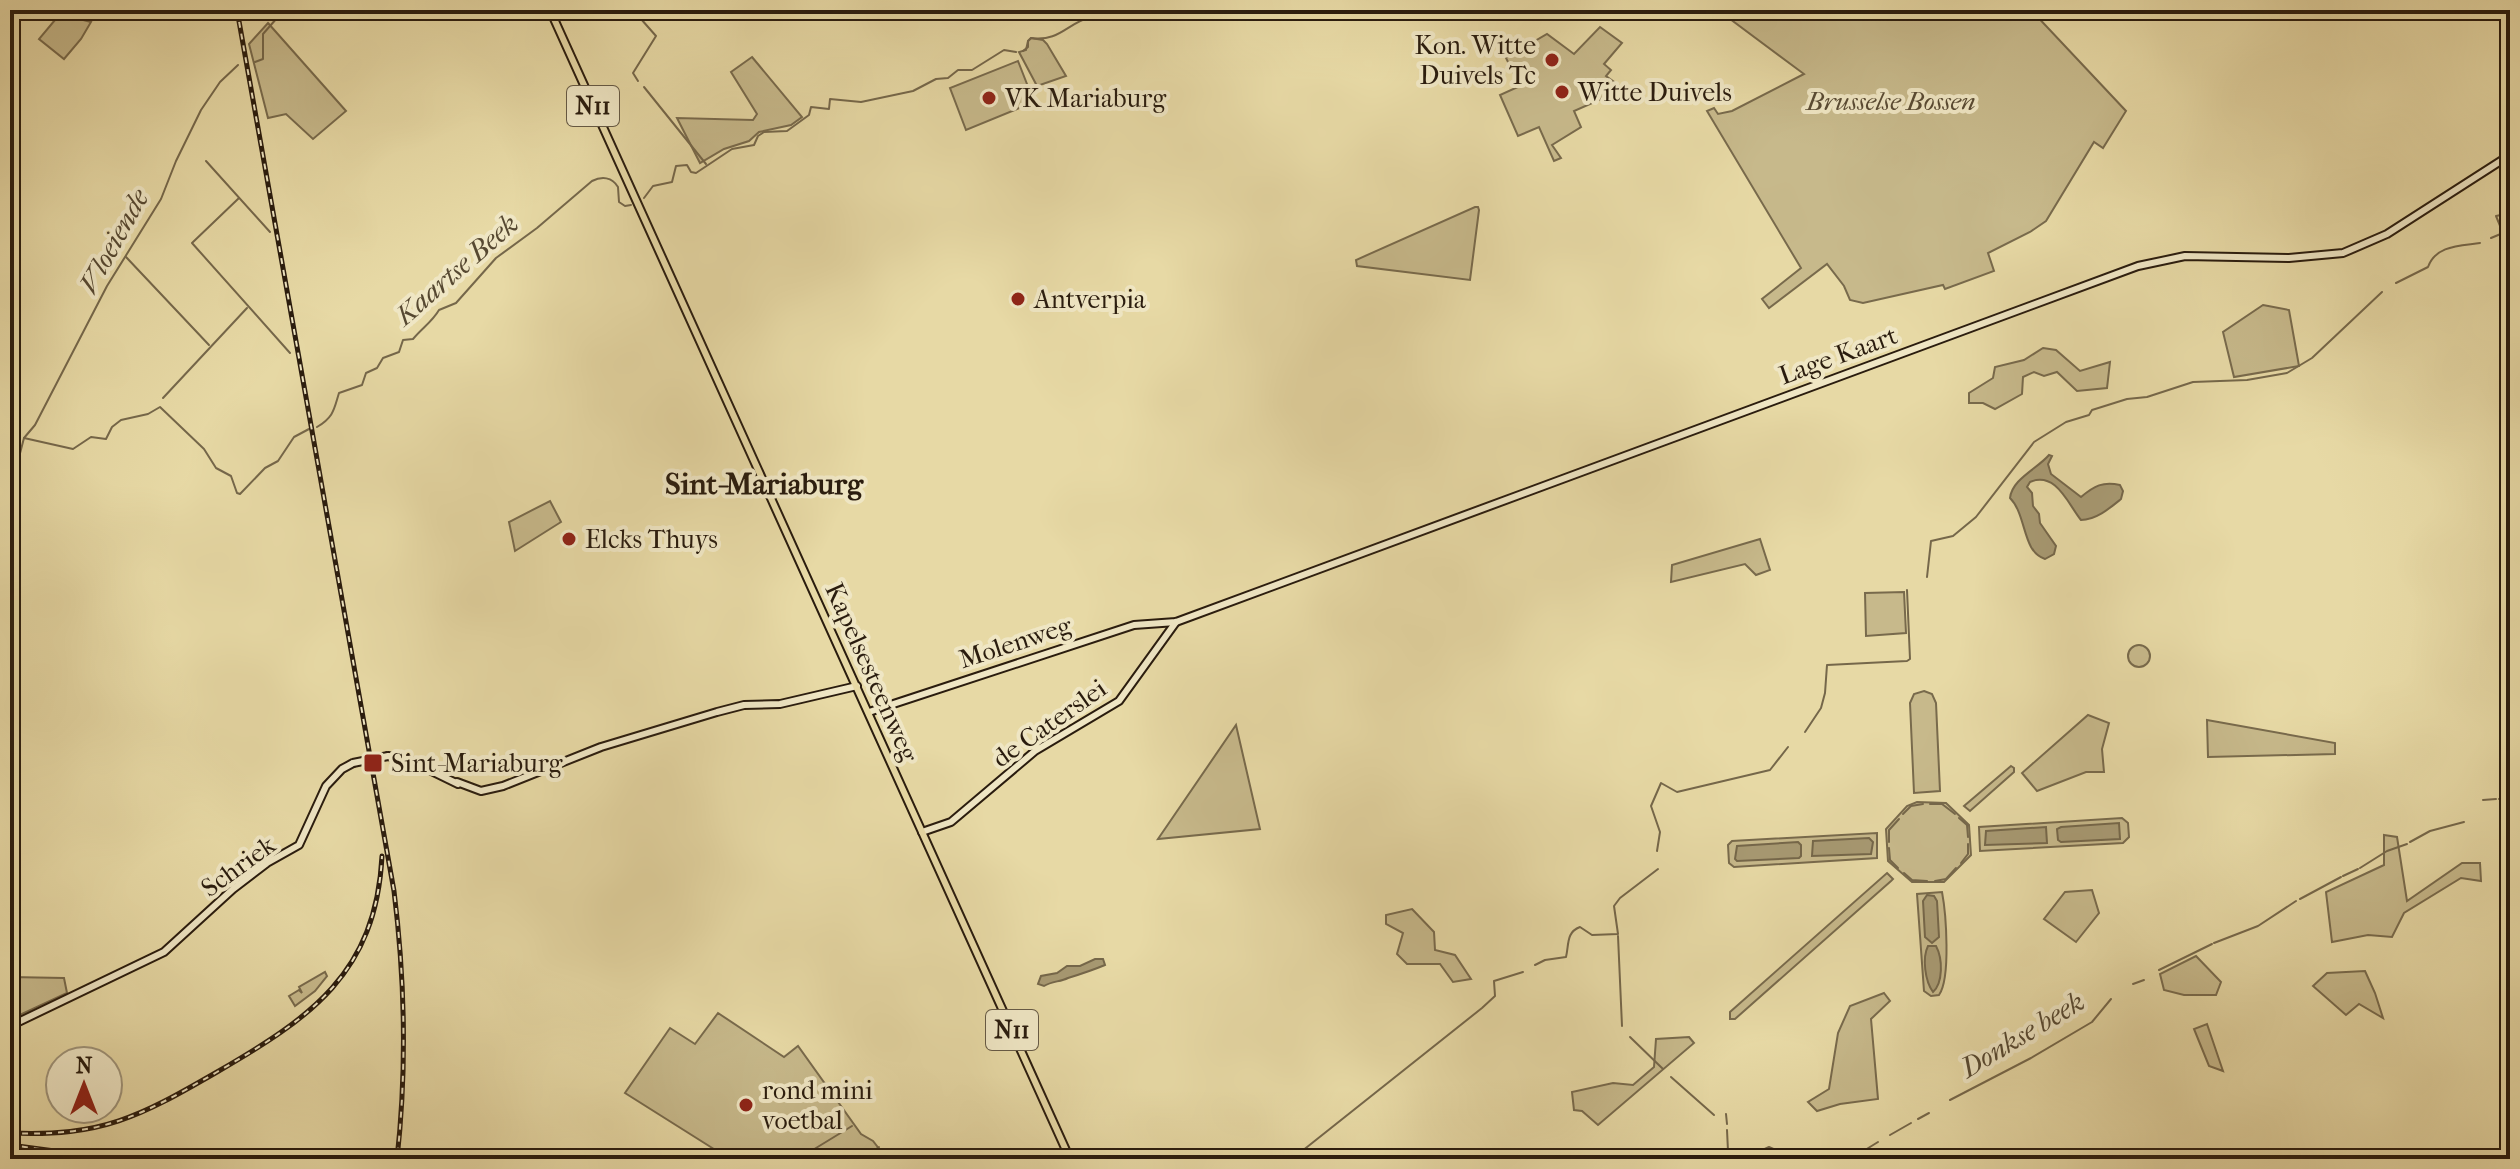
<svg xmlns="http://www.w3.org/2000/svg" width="2520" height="1169" viewBox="0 0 2520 1169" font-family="'IM FELL French Canon',serif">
	<rect width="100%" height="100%" fill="#e7d9a5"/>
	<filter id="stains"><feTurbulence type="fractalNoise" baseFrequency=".0025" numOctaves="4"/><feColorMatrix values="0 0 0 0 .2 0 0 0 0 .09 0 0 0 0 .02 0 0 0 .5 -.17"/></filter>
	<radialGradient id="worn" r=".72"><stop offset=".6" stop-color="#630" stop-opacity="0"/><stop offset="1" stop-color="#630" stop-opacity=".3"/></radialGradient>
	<g fill="#c7b98b" stroke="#786a4c" stroke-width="2">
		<polygon points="1718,10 2031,10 2126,111 2103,148 2094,142 2046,221 2030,232 1988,253 1994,271 1945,289 1943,285 1863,303 1850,300 1844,286 1827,264 1769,308 1762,299 1801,268 1707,111 1714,108 1718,114 1732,111 1804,74"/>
		<polygon points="60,14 91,22 81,39 64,59 39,39"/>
		<polygon points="268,23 346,111 313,139 286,114 268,118 249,44"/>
		<polygon points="1600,27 1622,43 1604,64 1611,70 1606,76 1624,89 1574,111 1581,127 1552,145 1561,158 1554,161 1539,127 1518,136 1500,95 1520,86 1506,58 1547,34 1574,54"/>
		<polygon points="1031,38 1043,40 1047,44 1066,76 1037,86 1019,52 1026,50 1028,41"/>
		<polygon points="752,57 802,117 791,125 759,132 749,141 724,149 700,163 677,118 753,120 757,114 731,72"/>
		<polygon points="1018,61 1034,102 966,130 950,88"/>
		<polygon points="1475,207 1478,207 1479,210 1470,280 1357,266 1356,260"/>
		<polygon points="2263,305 2289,310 2299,366 2234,377 2223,332"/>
		<polygon points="2043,348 2056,350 2080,371 2110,362 2107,388 2077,391 2057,372 2044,376 2034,372 2023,377 2022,394 1995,409 1983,403 1969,403 1969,393 1993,378 1995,367 2024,360"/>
		<polygon points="550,501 561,522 515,551 509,522"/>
		<polygon points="1760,539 1770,570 1756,575 1745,564 1671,582 1672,565"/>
		<polygon points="1904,592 1906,633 1866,636 1865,593"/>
		<circle cx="2139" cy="656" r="11"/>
		<polygon points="1924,691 1932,694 1936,703 1940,791 1914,793 1910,703 1914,694"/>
		<polygon points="2088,715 2109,723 2102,749 2104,772 2086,772 2037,791 2022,773"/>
		<polygon points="2207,720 2335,743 2335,754 2208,757"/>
		<polygon points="1236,725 1260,829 1158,839"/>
		<polygon points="2011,766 2014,768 2014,772 1970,811 1964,806"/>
		<polygon points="1917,802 1946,803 1969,825 1971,855 1944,882 1912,882 1888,861 1886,829 1907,806"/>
		<polygon points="2122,818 2128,823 2129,837 2123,843 1980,851 1979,827"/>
		<polygon points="1877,833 1877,858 1734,867 1729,863 1728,845 1732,841"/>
		<polygon points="2384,835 2397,837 2407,901 2462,863 2480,863 2481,881 2461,878 2404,913 2392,937 2368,935 2332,942 2326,892 2384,865"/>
		<polygon points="1887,873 1893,879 1891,881 1735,1019 1730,1019 1730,1012"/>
		<polygon points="2092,890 2099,913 2076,942 2044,919 2065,892"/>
		<path d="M1942 892C1946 913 1951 978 1939 995L1931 996 1924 991 1917 894Z"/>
		<polygon points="1412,909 1434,932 1435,950 1455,955 1471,979 1453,982 1440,964 1407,964 1397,954 1403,933 1386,924 1386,915"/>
		<polygon points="2196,956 2221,982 2216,995 2184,995 2164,990 2160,974"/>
		<polygon points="2365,971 2375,993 2383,1018 2359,1004 2346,1015 2313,986 2327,973"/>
		<polygon points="325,972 327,976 315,991 295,1006 289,996 299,990 302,993 299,987"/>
		<polygon points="10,977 64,978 67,993 11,1019"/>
		<polygon points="1884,993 1890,1001 1871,1019 1878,1099 1840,1104 1817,1111 1808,1102 1829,1089 1838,1033 1850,1006"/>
		<polygon points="718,1013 784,1057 798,1046 861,1134 873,1141 887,1159 712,1159 717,1151 625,1093 670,1028 695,1044"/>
		<polygon points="2207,1024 2223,1071 2209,1066 2194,1029"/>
		<polygon points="1689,1037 1694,1043 1598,1125 1582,1111 1574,1110 1572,1092 1613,1083 1633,1085 1654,1067 1656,1039"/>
	</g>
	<g fill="#a79972" stroke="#75674a" stroke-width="2">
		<path d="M2049 455 2052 456 2048 464 2051 474 2081 497C2094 486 2103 481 2120 485L2123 491 2121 499C2110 508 2096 520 2081 520 2068 504 2056 471 2030 482L2027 487 2032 493 2033 506 2039 514 2040 523 2056 546 2054 554 2045 559C2022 552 2027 515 2010 498 2012 479 2037 469 2049 455Z"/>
		<polygon points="2119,823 2120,839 2061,842 2058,840 2057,829 2061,827"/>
		<polygon points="2046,827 2047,843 1985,845 1986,831"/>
		<polygon points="1869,838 1873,842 1871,854 1812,856 1813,841"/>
		<polygon points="1798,842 1801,845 1801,856 1799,858 1737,861 1735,859 1737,846"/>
		<polygon points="1927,895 1934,896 1937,901 1939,937 1932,943 1925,937 1923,901"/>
		<path d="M1928 946H1936C1943 959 1943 983 1933 992 1925 981 1922 958 1928 946Z"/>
		<path d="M1095 959H1103L1105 965C1093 970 1081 974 1068 978 1060 982 1052 981 1044 986L1038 984 1041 976 1057 973 1067 966H1080Z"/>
	</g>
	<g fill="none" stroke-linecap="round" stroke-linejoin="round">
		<g stroke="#75674a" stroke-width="2">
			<path d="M1023 51 1028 47V41L1031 38C1060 42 1067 23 1091 17 1102 14 1112 17 1122 10"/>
			<polyline points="255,62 263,59 263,34 284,10"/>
			<polyline points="638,81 633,73 656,36 641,19 652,10"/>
			<polyline points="644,87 706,164"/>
			<polyline points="206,161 270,232"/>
			<polyline points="239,198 192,243 290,353"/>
			<polyline points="644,198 653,186 672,182 676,166 687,165 691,172 696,173 732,149 754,145 758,136 764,132 787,131 809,115 811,107 829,109 830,99 861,102 913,91 936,79 948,78 958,70 972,70 1004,50 1016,52"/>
			<polyline points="2491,238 2503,233 2496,216 2510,213"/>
			<polyline points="126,257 209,345"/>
			<path d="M2396 283 2428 267C2436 245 2460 246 2480 243"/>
			<polyline points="163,398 247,308"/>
			<path d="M317 427C334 417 334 409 339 393L362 385 366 373 377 368 383 358 399 352 403 340 413 339C422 328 432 322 439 310L456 303 496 258 537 228 592 181C602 176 612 177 618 187L619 202 625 206 631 205"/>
			<polyline points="24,438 35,425 107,286 161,199 176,161 201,110 220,82 238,65"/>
			<polyline points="10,465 18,461 24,438 73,449 91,437 106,439 112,427 121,420 148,414 160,407 204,449 216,468 231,476 237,493 240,494 265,468 278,461 294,437 309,429"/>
			<polyline points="1927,577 1931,541 1953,536 1976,517 2034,442 2066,422 2089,415 2092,410 2127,399 2147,397 2193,382 2247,380 2287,373 2312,358 2382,292"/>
			<polyline points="1805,732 1821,708 1825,693 1827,665 1907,661 1910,659 1907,590"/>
			<polyline points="2499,799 2510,798"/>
			<polyline points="2483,800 2496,799"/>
			<polyline points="1930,804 1942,804 1955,814"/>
			<polyline points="1903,814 1911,806 1923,804"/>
			<polyline points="1959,818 1967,825 1968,837"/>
			<polyline points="1889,842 1889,830 1899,819"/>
			<polyline points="2410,842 2430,831 2464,822"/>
			<polyline points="1889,848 1890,860 1898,868"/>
			<polyline points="1657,851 1660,832 1651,806 1661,783 1677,792 1770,770 1788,747"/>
			<polyline points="1961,863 1968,854 1968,844"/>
			<polyline points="2360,868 2387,851 2407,844"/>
			<polyline points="1904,873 1912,880 1927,881"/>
			<polyline points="2343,876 2358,869"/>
			<polyline points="1935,881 1946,879 1956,868"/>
			<polyline points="2300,899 2341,877"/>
			<polyline points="1618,936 1622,1026"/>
			<polyline points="2214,943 2258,926 2296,901"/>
			<path d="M1535 965 1545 960 1566 957C1569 945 1566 932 1580 927L1592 935 1618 934 1614 906 1620 898 1658 869"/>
			<polyline points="2159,970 2212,944"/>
			<polyline points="2133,984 2144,980"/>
			<polyline points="1630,1037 1663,1069"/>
			<polyline points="1671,1077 1714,1115"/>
			<polyline points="1950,1100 2031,1058 2092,1022 2111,999"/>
			<polyline points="1726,1114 1727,1124"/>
			<polyline points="1918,1119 1929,1113"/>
			<polyline points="1727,1130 1728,1151 1756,1153 1769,1147 1778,1151 1782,1159"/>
			<polyline points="1890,1135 1911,1123"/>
			<polyline points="1857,1155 1878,1142"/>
			<polyline points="798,1159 852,1126"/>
			<polyline points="862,1159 879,1147"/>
			<polyline points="1292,1159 1482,1008 1495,996 1494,981 1523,972"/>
		</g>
		<g stroke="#2a1c0e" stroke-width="10">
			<g id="secondary">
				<polyline points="869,712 1134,625 1176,622 2138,266 2185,256 2289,258 2343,253 2387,234 2510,155"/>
				<polyline points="388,756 409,760 458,784"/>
				<polyline points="457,782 481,791 503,786 601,747 717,712 744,705 780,704 857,686"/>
				<polyline points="922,832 951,822 1035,751 1119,701 1176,622"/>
				<polyline points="10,1026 164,952 233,889 267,863 299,845 326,786 342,769 353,763"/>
			</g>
		</g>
		<g stroke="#2a1c0e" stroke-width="10">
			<polyline id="primary" points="550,10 1070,1159"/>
		</g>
		<use href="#secondary" stroke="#efe6c4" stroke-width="6"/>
		<use href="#primary" stroke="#e7d9a5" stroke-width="6"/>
		<g stroke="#2a1c0e" stroke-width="5">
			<g id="rail">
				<path d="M237 10 394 891C405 980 407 1069 397 1159"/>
				<path d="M10 1133C102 1137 139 1117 217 1072 310 1018 376 974 382 856"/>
				<polyline points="10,1145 114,1159"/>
			</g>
		</g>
		<use href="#rail" stroke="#efe6c4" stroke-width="2" stroke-dasharray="6" stroke-linecap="butt"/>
		<g stroke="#2a1c0e" stroke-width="10" stroke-linecap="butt">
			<polyline id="secondary-bridge" points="353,763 388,756"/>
		</g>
		<use href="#secondary-bridge" stroke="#efe6c4" stroke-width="6"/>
	</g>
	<g fill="#8f2418" stroke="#efe6c4" stroke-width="3">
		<circle cx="1552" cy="60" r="8"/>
		<circle cx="1562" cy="92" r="8"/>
		<circle cx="989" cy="98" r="8"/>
		<circle cx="1018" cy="299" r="8"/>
		<circle cx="569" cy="539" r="8"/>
		<rect x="363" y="753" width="20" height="20" rx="4"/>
		<circle cx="746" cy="1105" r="8"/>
	</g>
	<g text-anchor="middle" stroke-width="8" stroke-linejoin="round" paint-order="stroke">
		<g fill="#efe6c4" stroke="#655945" stroke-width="2">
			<rect x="567" y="86" width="52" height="40" rx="6"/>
			<rect x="986" y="1010" width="52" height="40" rx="6"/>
		</g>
		<g font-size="24" font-weight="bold" fill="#2a1c0e">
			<text x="593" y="114">N11</text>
			<text x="1012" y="1038">N11</text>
		</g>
		<g font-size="26" fill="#2a1c0e" stroke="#efe6c4" text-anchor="start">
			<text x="1536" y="54" text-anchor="end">Kon. Witte<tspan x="1536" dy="30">Duivels Tc</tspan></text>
			<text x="1578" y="101">Witte Duivels</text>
			<text x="1005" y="107">VK Mariaburg</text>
			<text x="1034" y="308">Antverpia</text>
			<text x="585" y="548">Elcks Thuys</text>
			<text x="391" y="772">Sint-Mariaburg</text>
			<text x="762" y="1099">rond mini<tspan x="762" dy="30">voetbal</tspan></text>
		</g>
		<g font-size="26" font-style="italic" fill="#594b34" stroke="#efe6c4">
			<text x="1891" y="110">Brusselse Bossen</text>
		</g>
		<g font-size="26" fill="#2a1c0e" stroke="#efe6c4">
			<text transform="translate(1838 355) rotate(-20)" y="9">Lage Kaart</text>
			<text transform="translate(1015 642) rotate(-18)" y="9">Molenweg</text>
			<text transform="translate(872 672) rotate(66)" y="9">Kapelsesteenweg</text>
			<text transform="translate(1049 723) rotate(-35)" y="9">de Caterslei</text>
			<text transform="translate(238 866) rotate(-36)" y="9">Schriek</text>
		</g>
		<g font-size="28" font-style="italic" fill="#564831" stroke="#efe6c4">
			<text transform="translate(113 241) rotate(-61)" y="10">Vloeiende</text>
			<text transform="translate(456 269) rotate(-41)" y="10">Kaartse Beek</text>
			<text transform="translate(2022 1034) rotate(-31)" y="10">Donkse beek</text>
		</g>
		<g font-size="30" font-weight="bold" fill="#2a1c0e" stroke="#efe6c4">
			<text x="764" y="494">Sint-Mariaburg</text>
		</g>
	</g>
	<rect width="2520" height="1169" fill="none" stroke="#e7d9a5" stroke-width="40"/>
	<rect x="12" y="12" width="2496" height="1145" fill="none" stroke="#2a1c0e" stroke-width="4"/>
	<rect x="20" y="20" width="2480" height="1129" fill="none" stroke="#2a1c0e" stroke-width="2"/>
	<g transform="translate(84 1085)"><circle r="38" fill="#efe6c4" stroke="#a0957b" stroke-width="2"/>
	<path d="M0-6L14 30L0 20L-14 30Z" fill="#8f2418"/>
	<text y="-12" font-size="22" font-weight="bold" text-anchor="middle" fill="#2a1c0e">N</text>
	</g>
	<rect width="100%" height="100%" filter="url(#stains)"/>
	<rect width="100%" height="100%" fill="url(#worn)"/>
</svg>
